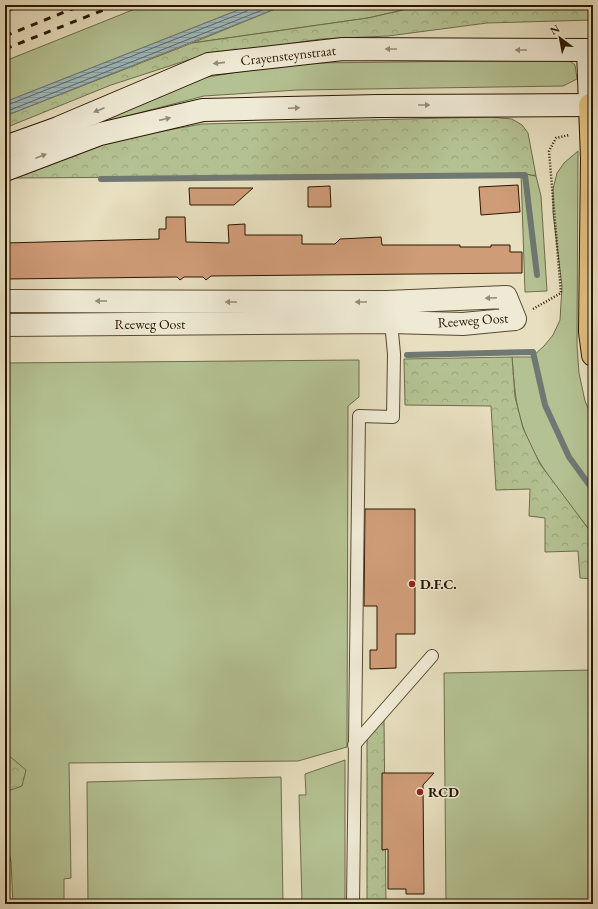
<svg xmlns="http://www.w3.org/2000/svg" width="598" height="909" viewBox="0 0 598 909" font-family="'EB Garamond',serif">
	<defs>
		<pattern id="forest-crowns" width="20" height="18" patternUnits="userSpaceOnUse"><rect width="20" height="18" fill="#b4c293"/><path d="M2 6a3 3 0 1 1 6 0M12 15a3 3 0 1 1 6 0" fill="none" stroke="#9ba67d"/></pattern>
		<pattern id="water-rules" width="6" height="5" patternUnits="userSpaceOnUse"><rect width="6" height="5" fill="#9db9be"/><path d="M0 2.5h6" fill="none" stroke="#879ea2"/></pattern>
	</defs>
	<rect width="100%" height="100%" fill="#e7dfbf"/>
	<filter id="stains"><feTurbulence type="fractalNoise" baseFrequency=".005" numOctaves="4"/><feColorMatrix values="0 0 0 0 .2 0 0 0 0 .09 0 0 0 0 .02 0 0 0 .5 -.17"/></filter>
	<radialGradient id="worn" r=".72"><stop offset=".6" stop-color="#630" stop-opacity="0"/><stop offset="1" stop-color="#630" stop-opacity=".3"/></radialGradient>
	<g fill="#b4c293" stroke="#6e6c4a">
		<polygon points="145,5 251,5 5,102 5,61"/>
		<polygon points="285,5 424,5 368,18 192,43"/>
		<polygon points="569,60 575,65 577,79 563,86 298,90 204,96 127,116 21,154 202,78 261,68 312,63"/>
		<path d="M578 151 577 346 579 373 585 401 593 420V535C568 501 537 468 523 427 515 405 514 381 512 357H532L544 346 553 335 560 320 562 286 553 213V189L557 173 564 163Z"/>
		<polygon points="521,173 536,176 541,196 547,291 525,292"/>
		<polygon points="359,360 359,397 348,406 347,747 298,761 69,763 71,878 64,879 64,904 13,904 11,862 5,831 5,363"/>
		<polygon points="593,670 593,904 446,904 444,673"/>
		<polygon points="345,760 345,904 308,904 308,903 302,902 299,795 306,795 305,774"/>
		<polygon points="281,777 283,904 88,904 87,782"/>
	</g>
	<g fill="url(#forest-crowns)" stroke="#6e6c4a">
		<polygon points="5,5 25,5 5,13"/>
		<polygon points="425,5 593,5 593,20 487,23 388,36 321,39 194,58 111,85 5,128 5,116 192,43 368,18"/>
		<polygon points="490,117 512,119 522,125 528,133 536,176 521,173 470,175 10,178 52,160 124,138 202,124"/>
		<polygon points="512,357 515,397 523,428 540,464 593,535 593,579 580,578 578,551 545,552 545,518 529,516 530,489 496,490 491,406 405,405 404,359"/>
		<polygon points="384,718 386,904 367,904 367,736"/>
		<polygon points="5,750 8,755 26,770 22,786 5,792"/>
	</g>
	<polygon fill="url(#water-rules)" stroke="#6f7872" points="251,5 285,5 5,116 5,102"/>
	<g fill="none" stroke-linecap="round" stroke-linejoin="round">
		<g stroke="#63685f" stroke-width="1">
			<polyline points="5,106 247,11 250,8 250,5"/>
			<polyline points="5,112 275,5"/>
		</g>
		<g stroke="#6f7872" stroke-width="6">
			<polyline points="101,179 525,175 537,275"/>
			<polyline points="407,355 533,352 545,405 569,457 593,490"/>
		</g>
	</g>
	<g fill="#cf9c78" stroke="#291700">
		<polygon points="518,185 520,212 481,215 479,187"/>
		<polygon points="330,186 331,207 308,207 308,187"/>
		<polygon points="189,188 253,188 234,205 190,205"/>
		<polygon points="166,217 185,217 186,242 229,243 228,225 245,224 245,235 302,235 302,244 335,244 340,239 381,237 382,245 460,245 460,247 491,247 491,245 510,245 510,252 522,252 522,273 211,276 206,280 203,277 184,277 180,280 177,277 5,279 5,243 159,239 159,229 166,229"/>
		<polygon points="365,509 415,509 415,634 396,634 396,668 370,669 370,650 377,650 377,606 364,606"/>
		<polygon points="382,773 434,773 423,785 424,894 406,894 406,889 388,889 388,849 382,850"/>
	</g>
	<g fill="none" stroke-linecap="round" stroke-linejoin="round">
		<g stroke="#584930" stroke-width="14">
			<g id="service">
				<polyline points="354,745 432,656"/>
				<polyline points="353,904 359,416 393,417 394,354 391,322"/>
			</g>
		</g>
		<g stroke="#584930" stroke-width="24">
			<polyline id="minor" points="5,301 387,302 506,297 515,319 463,324 391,322 5,325"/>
		</g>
		<g stroke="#291700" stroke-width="24">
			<g id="secondary">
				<polyline points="588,50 590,105"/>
				<path id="s1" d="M5 147 58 128 209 64 343 49 593 50"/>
				<polyline points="5,170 100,134 203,110 378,106 593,105"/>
			</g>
		</g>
		<g stroke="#291700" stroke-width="24">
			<polyline id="trunk" points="590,105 592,159 590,332 593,355"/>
		</g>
		<polyline stroke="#291700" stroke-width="2.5" stroke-dasharray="1 2" stroke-linecap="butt" points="533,309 561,293 549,151 556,138 569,135"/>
		<use href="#service" stroke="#efead5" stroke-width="12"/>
		<use href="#minor" stroke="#efead5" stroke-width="22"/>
		<use href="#secondary" stroke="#efead5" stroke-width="22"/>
		<use href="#trunk" stroke="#e4c080" stroke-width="22"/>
		<g stroke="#291700" stroke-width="3" stroke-dasharray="7 7" stroke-linecap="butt">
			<polyline points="5,36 82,5"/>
			<polyline points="5,49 116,5"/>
		</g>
	</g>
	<defs><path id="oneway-solid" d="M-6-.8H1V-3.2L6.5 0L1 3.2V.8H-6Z"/></defs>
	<g fill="#968b75">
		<use href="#oneway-solid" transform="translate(391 49) rotate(-180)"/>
		<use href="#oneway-solid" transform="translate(521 50) rotate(-180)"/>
		<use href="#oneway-solid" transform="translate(219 63) rotate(174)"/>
		<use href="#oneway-solid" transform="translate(424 105)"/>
		<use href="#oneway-solid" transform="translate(294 108) rotate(-2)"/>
		<use href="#oneway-solid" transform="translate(99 110) rotate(157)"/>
		<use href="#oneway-solid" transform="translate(165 119) rotate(-13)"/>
		<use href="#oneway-solid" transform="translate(41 156) rotate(-21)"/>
		<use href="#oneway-solid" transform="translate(491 298) rotate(177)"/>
		<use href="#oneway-solid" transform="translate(101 301) rotate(-180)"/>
		<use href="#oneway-solid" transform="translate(231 302) rotate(-180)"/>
		<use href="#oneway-solid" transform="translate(361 302) rotate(-180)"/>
	</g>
	<g fill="#8f2418" stroke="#efead5" stroke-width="1.5">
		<circle cx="412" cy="584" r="4"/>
		<circle cx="420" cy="792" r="4"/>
	</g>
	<g text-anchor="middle" stroke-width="3" stroke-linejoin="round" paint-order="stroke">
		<g font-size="14" fill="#291700" stroke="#efead5">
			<text dy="5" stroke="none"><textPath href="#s1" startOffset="300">Crayensteynstraat</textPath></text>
			<text transform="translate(473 320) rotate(-4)" y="5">Reeweg Oost</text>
			<text x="150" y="329">Reeweg Oost</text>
		</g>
		<g font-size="14" font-weight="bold" fill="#291700" stroke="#efead5" text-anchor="start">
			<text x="420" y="589">D.F.C.</text>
			<text x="428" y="797">RCD</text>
		</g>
	</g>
	<rect width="598" height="909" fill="none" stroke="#e7dfbf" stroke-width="20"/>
	<rect x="6" y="6" width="586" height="897" fill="none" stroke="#291700" stroke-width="2"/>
	<rect x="10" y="10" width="578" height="889" fill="none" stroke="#291700"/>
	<g transform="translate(560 38) rotate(328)" stroke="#efead5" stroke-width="3" paint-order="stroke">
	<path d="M0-3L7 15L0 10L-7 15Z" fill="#291700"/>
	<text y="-6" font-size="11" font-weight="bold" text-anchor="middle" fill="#291700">N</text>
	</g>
	<rect width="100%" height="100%" filter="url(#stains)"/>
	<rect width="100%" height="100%" fill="url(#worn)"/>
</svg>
